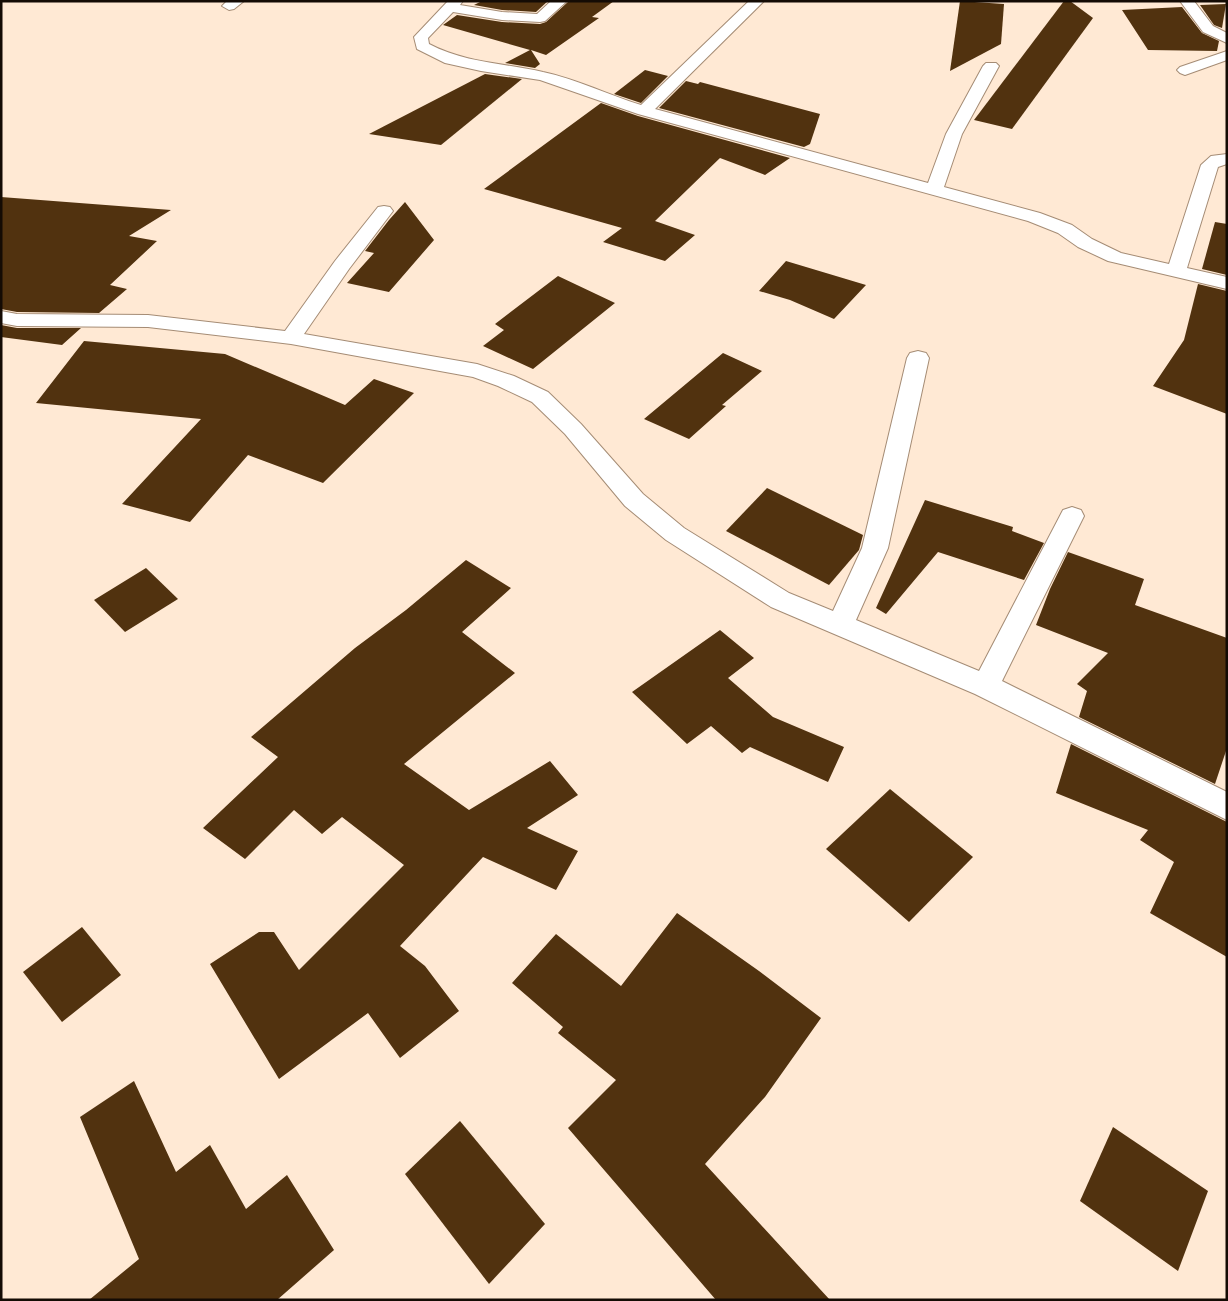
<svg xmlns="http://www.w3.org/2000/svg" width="1228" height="1301" viewBox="0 0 1228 1301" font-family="'Exo 2',sans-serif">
	<rect width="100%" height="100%" fill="#ffe9d4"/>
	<g fill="#51320f">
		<polygon points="482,1 548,1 536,12 502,10 474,5"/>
		<polygon points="569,1 614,1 592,17 599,18 546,55 531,50 540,64 535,68 505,63 530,50 443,25 457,15 502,22 540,24 546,22"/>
		<polygon points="960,1 1004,4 1001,44 950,71"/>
		<polygon points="1064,1 1070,1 1093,18 1012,129 974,120"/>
		<polygon points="1226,4 1222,28 1214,25 1200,5"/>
		<polygon points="1182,7 1202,33 1219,41 1217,51 1148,50 1122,10"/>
		<polygon points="645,70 668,76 641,103 614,94"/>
		<polygon points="485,74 522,79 441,145 369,134"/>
		<polygon points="686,81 698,84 700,82 820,114 810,144 804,147 659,108"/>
		<polygon points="601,103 638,116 790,158 765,175 720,158 655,221 695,235 665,261 603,242 622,228 484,189"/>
		<polygon points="1,197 171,210 129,236 157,241 110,285 127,289 99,313 17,312 1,309"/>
		<polygon points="405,202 434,240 389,292 347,283 374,253 365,251 389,220"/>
		<polygon points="1215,222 1227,224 1227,275 1202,269"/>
		<polygon points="786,261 866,285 834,319 790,300 759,291"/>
		<polygon points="558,276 615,303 533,369 483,346 504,330 495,324"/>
		<polygon points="1198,284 1227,291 1227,414 1153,386 1184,340"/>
		<polygon points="1,325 17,328 81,328 62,345 1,337"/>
		<polygon points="84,341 225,354 345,405 374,379 414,393 323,483 248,455 190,522 122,504 201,419 36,403"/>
		<polygon points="723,353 762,371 722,405 726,406 689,439 644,419"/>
		<polygon points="767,488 863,535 859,550 829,585 726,531"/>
		<polygon points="925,500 1013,527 1012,531 1044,543 1024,580 938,552 886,614 876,608"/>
		<polygon points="1068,552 1144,579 1135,605 1227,638 1227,748 1215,784 1079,717 1087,691 1077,684 1108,653 1036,625 1050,589"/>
		<polygon points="466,560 511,588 462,632 515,673 404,764 469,810 550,761 578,795 527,828 578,851 556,890 483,857 400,946 425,966 459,1011 400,1058 368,1013 279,1079 210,964 259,932 274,932 299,970 404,865 342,817 322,834 294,810 245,859 203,828 278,757 251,737 355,648 406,610"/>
		<polygon points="146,568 178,599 125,632 94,600"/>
		<polygon points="720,630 754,658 728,678 773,717 844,747 828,782 750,747 742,753 711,726 687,744 632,692"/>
		<polygon points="1071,744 1227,822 1227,957 1150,913 1174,862 1140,840 1148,830 1056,793"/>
		<polygon points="890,789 973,857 909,922 826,849"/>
		<polygon points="677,913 759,971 821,1018 765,1097 705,1164 830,1300 716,1300 568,1128 616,1080 558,1033 563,1027 512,983 556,934 621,986"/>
		<polygon points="82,927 121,975 62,1022 23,972"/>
		<polygon points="134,1081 176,1172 210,1145 246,1209 287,1175 334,1250 277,1300 89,1300 139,1259 80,1117"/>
		<polygon points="460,1121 545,1224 489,1284 405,1174"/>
		<polygon points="1113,1127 1208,1191 1178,1271 1080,1201"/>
	</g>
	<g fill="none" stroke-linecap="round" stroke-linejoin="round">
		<g stroke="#a58c75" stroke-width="2">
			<g id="minor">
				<polygon points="227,1 244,1 234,9 229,10 222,6"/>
				<path d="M448 1H463L460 5 502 12 537 14 551 1H567L545 21 540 22 502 20 453 12 428 38 429 44C465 63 504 63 543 72 577 79 608 95 641 105L749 1H764L655 109 928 183 946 134 983 66 986 63H996L999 66 962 134 944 187 1040 213 1072 225 1092 239 1121 253 1169 264 1201 165 1211 156 1227 154V164L1218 167 1187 268 1227 277V289L1108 261 1078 247 1058 233 1028 221 638 114 540 80 481 71 445 63 417 49 414 37Z"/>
				<polygon points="1180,1 1194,1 1213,26 1227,33 1227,43 1203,32"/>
				<polygon points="1227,51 1227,60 1185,75 1180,73 1177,70 1180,67"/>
				<polygon points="384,206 390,207 393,211 349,269 304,334 477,364 514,376 548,392 581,424 643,494 684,528 789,593 833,611 862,548 907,358 910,353 918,351 926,353 929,358 888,548 856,620 979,671 1063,510 1072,507 1081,510 1084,516 1002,681 1227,792 1227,820 975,694 771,607 666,540 625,506 565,434 532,402 498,386 473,377 291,344 148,327 17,326 1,323 1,311 17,314 148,315 285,331 335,261 378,207"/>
			</g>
		</g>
		<use href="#minor" fill="#fff" fill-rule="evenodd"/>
	</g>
	<rect width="1228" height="1301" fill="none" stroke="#140b04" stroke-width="5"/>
</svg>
